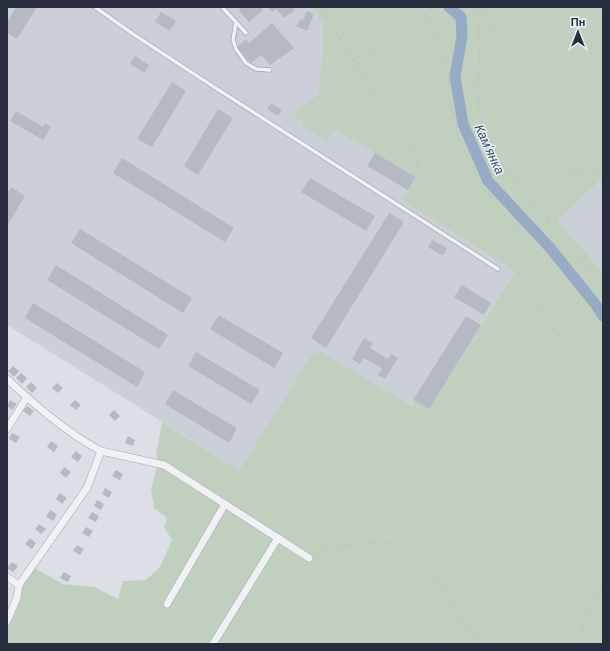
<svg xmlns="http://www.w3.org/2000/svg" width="610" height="651" viewBox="0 0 610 651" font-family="'DM Sans',sans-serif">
	<rect width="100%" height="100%" fill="#dce0e6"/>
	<g fill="#cbcfd8">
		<polygon points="7,7 187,7 192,9 195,7 313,7 323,24 323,56 318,93 305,106 297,109 294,117 302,121 335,130 416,177 402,200 515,272 429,409 412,406 312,354 239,472 185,436 7,325"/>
		<polygon points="603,178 603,272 557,221"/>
	</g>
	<polygon fill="#c1d0be" points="313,7 601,7 603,16 603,178 557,221 603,272 603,644 7,644 7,621 19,585 32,567 63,584 94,587 118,599 123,581 146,580 160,567 172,540 164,527 167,518 154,508 151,490 158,463 156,454 162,422 239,471 312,354 321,352 412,406 415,401 429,409 515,272 402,200 416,177 335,130 327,141 300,126 302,121 294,117 297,109 305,106 318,93 323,56 323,24"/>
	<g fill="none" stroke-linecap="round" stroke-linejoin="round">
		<polyline stroke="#98abc6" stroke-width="11" points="449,7 461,17 462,36 455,76 463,124 488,181 551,249 596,305 603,316"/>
	</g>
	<g fill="#b4b9c3">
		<polygon points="16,7 37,7 17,39 7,33 7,22"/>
		<polygon points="242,7 260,7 263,10 249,22 239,10"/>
		<polygon points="268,7 292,7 295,10 284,18 276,9 272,12"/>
		<polygon points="307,11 314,14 307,31 296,26 300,19 303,20"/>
		<polygon points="161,12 176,21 170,31 155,22"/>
		<polygon points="272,23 294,48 270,65 261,55 251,63 237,47 246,39 249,43"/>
		<polygon points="135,56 149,65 145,73 130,64"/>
		<polygon points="172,82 186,91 152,147 137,139"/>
		<polygon points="271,103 282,110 278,116 267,109"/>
		<polygon points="218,109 233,118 198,175 184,166"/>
		<polygon points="16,111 43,127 45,123 51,127 43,140 10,121"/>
		<polygon points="375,153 416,177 408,190 367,166"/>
		<polygon points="122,158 234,228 225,242 113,173"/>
		<polygon points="310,178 375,216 366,231 301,192"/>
		<polygon points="11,187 25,196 7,226 7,194"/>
		<polygon points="389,213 404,222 326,348 311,338"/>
		<polygon points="80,229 192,298 183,313 71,243"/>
		<polygon points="432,240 447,248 443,256 428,247"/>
		<polygon points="56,265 168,335 159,349 47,280"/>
		<polygon points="462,285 491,303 484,315 454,297"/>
		<polygon points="33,303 145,372 137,387 25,318"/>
		<polygon points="219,315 283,353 274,368 210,329"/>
		<polygon points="466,316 481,325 429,409 413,400"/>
		<polygon points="364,338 373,343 370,348 388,359 391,354 398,358 385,379 378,375 382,368 364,358 360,364 352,359"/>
		<polygon points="196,352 260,390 251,404 188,366"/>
		<polygon points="13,366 19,371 14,377 8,371"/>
		<polygon points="21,373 27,378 22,384 16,378"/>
		<polygon points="31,382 37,388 32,393 26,387"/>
		<polygon points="57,383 63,388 58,393 52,388"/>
		<polygon points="173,390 237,428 229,443 165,404"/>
		<polygon points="10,400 17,404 12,410 7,406"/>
		<polygon points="75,400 81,405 76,410 70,405"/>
		<polygon points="27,406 34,411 30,416 23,411"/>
		<polygon points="114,410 120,416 115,421 109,415"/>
		<polygon points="12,433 20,437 16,443 9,439"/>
		<polygon points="128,436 135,440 133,446 125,443"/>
		<polygon points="51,441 58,446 54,452 47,447"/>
		<polygon points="76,451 82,456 78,462 71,457"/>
		<polygon points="64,467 71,472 66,478 60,473"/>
		<polygon points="116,470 123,474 120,480 112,476"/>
		<polygon points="105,488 112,492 109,498 102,494"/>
		<polygon points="60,493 67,498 62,504 56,499"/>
		<polygon points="97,500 104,504 101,510 94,506"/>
		<polygon points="51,510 57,515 53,521 46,516"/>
		<polygon points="92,512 99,516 96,522 88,518"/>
		<polygon points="39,524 46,529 41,534 35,529"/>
		<polygon points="86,527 93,531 89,537 82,533"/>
		<polygon points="30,538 36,543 32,549 25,544"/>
		<polygon points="77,545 84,549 80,555 73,551"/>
		<polygon points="12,562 18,566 13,572 7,568"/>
		<polygon points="64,572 71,576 68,582 60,578"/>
	</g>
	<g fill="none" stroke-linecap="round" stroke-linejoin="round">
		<g stroke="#a2a7b0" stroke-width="5">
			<g id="lane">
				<polyline points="95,7 133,34 214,87 498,269"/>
				<polyline points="222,7 246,33"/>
				<polyline points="236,22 233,40 236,49 246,63 256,69 270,70"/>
			</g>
		</g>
		<g stroke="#a2a7b0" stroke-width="8">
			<g id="street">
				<path d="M7 379C35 405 67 433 101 451L87 488 19 585 17 598 7 621"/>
				<polyline points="7,429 27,397"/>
				<polyline points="101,451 164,465 309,558"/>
				<polyline points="7,577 19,585"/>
				<polyline points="167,604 225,504"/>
				<polyline points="213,644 278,538"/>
			</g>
		</g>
		<g stroke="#bbbec5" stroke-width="1" stroke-dasharray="3 3" stroke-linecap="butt">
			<polyline points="320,7 367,83 399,127 414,154 420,171 435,198 462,216 510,263 522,279 524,286 540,311 603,392"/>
			<polyline points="413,7 427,15 437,33 447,66 453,114 459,139 483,188 521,234"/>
			<polyline points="473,7 477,18 480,48 477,95 483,128 496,157 566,245 603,285"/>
			<polyline points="480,7 536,130 573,171 603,172"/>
			<polyline points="353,60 372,52 401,30 426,15"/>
			<polyline points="547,221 573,171"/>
			<polyline points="314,555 329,548 349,545 374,543 393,544 416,559 443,588 460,617"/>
			<path d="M432 644C436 630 448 625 460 617L475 636 484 644"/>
			<polyline points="577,644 588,612 603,583"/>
		</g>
		<use href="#lane" stroke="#eff1f5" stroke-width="3.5"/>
		<use href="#street" stroke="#eff1f5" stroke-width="7"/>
	</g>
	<g text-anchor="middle" stroke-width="3" stroke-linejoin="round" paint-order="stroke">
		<g font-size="13" font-style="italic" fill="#324a6e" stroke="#eceff4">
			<text transform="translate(490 149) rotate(65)" y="5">Кам'янка</text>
		</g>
	</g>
	<rect width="610" height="651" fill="none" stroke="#272d3c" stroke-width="16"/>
	<g transform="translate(578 32)" stroke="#eceff4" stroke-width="3" paint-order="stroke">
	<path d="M0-3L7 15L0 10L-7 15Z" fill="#272d3c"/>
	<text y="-6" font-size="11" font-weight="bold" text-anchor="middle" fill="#272d3c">Пн</text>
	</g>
</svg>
